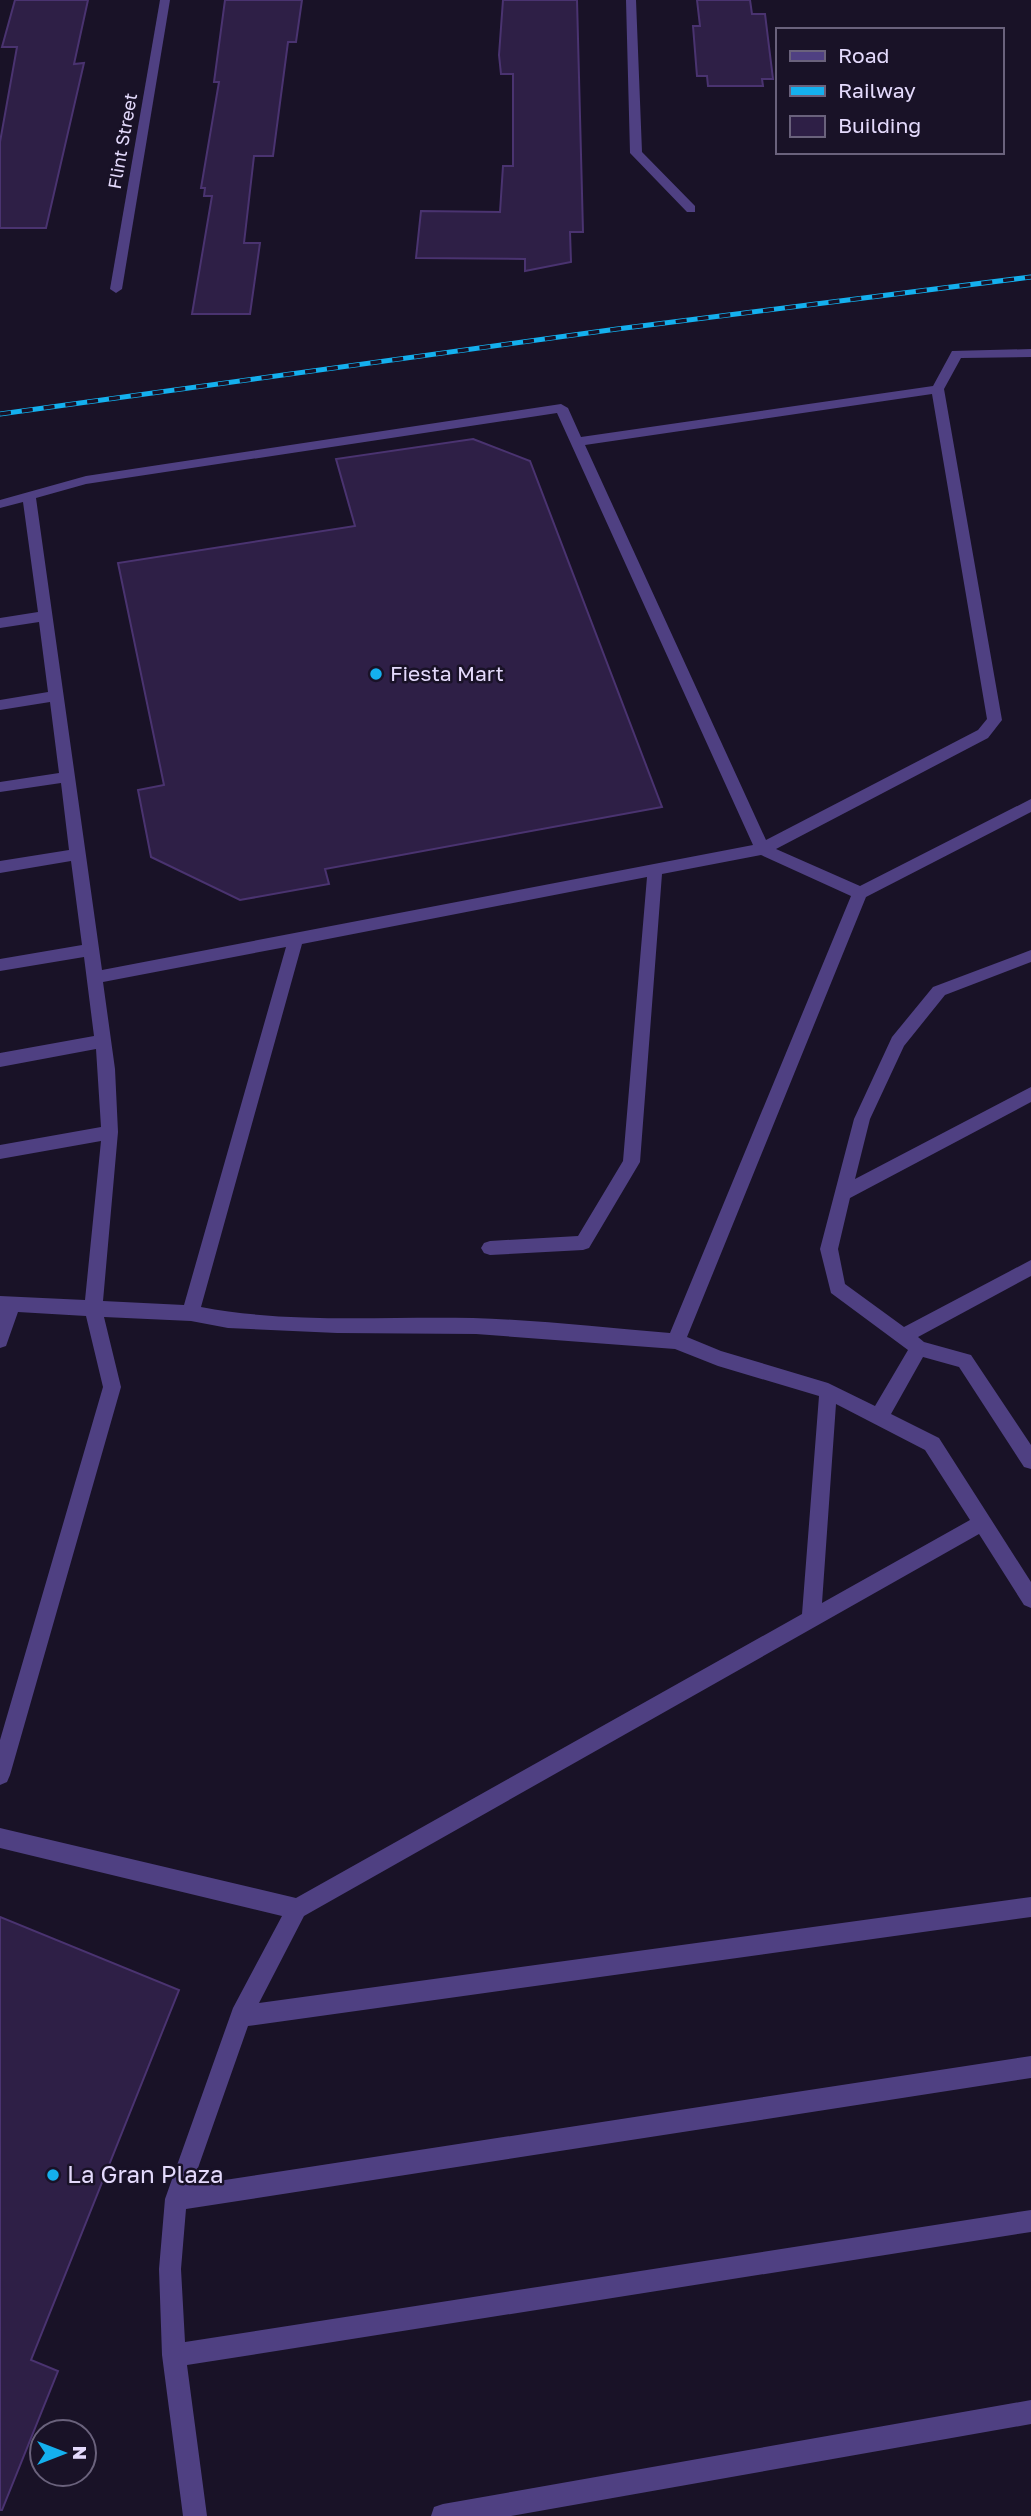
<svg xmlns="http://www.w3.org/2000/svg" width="1031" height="2516" viewBox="0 0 1031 2516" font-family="'Golos Text',sans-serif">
	<rect width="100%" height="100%" fill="#191227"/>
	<g fill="#2e1f46" stroke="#4a3370" stroke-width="2">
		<polygon points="15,0 88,0 74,64 84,63 46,228 0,228 0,142 17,47 2,47"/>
		<polygon points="225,0 302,0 296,42 288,42 273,156 254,156 244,243 260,243 250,314 192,314 212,196 204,196 205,188 201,188 219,82 214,82"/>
		<polygon points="503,0 577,0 583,232 570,232 571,262 525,271 525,259 416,258 421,211 500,212 503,166 513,166 513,74 501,74 499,55"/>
		<polygon points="697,0 750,0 752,14 765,14 773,79 762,79 763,86 708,86 707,76 697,76 693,26 700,26"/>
		<polygon points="473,439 530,461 662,807 325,869 329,884 240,900 151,857 138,790 164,785 118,563 355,526 336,459"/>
		<polygon points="0,1917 179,1990 31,2360 58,2371 2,2510 0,2510"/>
	</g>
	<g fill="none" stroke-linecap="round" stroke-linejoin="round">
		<g fill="#4f4082" fill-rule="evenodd">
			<path d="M1031 349V357L961 358 944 389 1002 720 988 738 776 849 860 886 1031 799V812L866 897 687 1337 721 1351 828 1383 875 1406 908 1350 831 1293 820 1249 854 1119 892 1037 933 987 1031 950V962L945 995 904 1046 870 1119 855 1179 1031 1087V1102L850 1198 838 1249 845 1284 904 1327 1031 1260V1276L918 1337 924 1342 971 1355 1031 1445V1469L1024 1467 959 1367 923 1357 891 1414 939 1438 1031 1582V1608L1024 1605 979 1534 304 1916 259 2003 1031 1897V1917L248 2026 192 2185 1031 2056V2078L186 2209 181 2269 185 2342 1031 2210V2232L187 2365 207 2516H183L162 2355 159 2269 165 2199 233 2008 282 1916 0 1848V1828L296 1898 802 1614 819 1396 718 1366 675 1349 476 1334 337 1333 228 1328 191 1321 104 1317 121 1387 10 1775 7 1782 0 1785V1740L103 1387 86 1316 18 1312 6 1346 0 1348V1296L85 1300 101 1141 0 1159V1145L101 1127 96 1049 0 1067V1053L94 1036 84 957 0 971V959L82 945 71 861 0 873V861L69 850 61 783 0 792V782L59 773 50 702 0 710V700L48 692 39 622 0 628V618L38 612 23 502 0 508V500L86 476 561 404 568 408 581 437 933 386 952 351ZM932 394 987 719 978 730 766 840 585 445ZM557 413 753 845 102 970 36 498 86 484ZM761 855 851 896 670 1333C605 1328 539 1320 473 1318 384 1316 290 1324 201 1307L302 944 647 877 623 1161 578 1236 490 1241 484 1243 481 1248 484 1253 490 1255 583 1250 589 1248 640 1162 662 874ZM286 947 184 1305 103 1301 118 1132 115 1069 103 982ZM836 1404 925 1450 970 1520 822 1603Z"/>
			<polygon points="1031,2400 1031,2424 511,2516 431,2516 434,2507 443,2504"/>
		</g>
		<g fill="#4f4082" fill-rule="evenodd">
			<polygon points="160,0 170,0 122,289 116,293 110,289"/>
			<polygon points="626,0 636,0 642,152 695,206 695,212 687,212 630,153"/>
		</g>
		<g stroke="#14b0ee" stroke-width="5">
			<polyline id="rail" points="0,414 617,329 1031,277"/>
		</g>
		<use href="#rail" stroke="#191227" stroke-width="3.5" stroke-dasharray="11" stroke-linecap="butt"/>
	</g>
	<g fill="#14b0ee" stroke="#191227" stroke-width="2.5">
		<circle cx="376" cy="674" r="7"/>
		<circle cx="53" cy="2175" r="7"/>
	</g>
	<g text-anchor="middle" stroke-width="5" stroke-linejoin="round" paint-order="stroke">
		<g font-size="18" fill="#e4dafc" stroke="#191227">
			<text transform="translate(123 141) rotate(-80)" y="6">Flint Street</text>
		</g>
		<g font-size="21" fill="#e4dafc" stroke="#191227" text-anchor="start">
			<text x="390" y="681">Fiesta Mart</text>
		</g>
		<g font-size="24" fill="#e4dafc" stroke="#191227" text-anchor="start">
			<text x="67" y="2183">La Gran Plaza</text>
		</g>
	</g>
	<rect x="776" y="28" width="228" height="126" fill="#191227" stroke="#6a627c" stroke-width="2"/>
	<rect x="790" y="51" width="35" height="10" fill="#4f4082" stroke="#6a627c" stroke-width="2"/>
	<text x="838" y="63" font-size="21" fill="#e4dafc">Road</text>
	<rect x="790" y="86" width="35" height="10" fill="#14b0ee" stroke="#6a627c" stroke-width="2"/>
	<text x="838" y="98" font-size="21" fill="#e4dafc">Railway</text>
	<rect x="790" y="116" width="35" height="21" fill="#2e1f46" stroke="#6a627c" stroke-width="2"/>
	<text x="838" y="133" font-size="21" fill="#e4dafc">Building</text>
	<g transform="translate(63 2453) rotate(90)"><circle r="33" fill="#191227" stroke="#6a627c" stroke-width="2"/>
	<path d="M0-5L12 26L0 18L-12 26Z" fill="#14b0ee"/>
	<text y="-10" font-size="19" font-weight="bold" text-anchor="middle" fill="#e4dafc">N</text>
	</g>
</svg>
